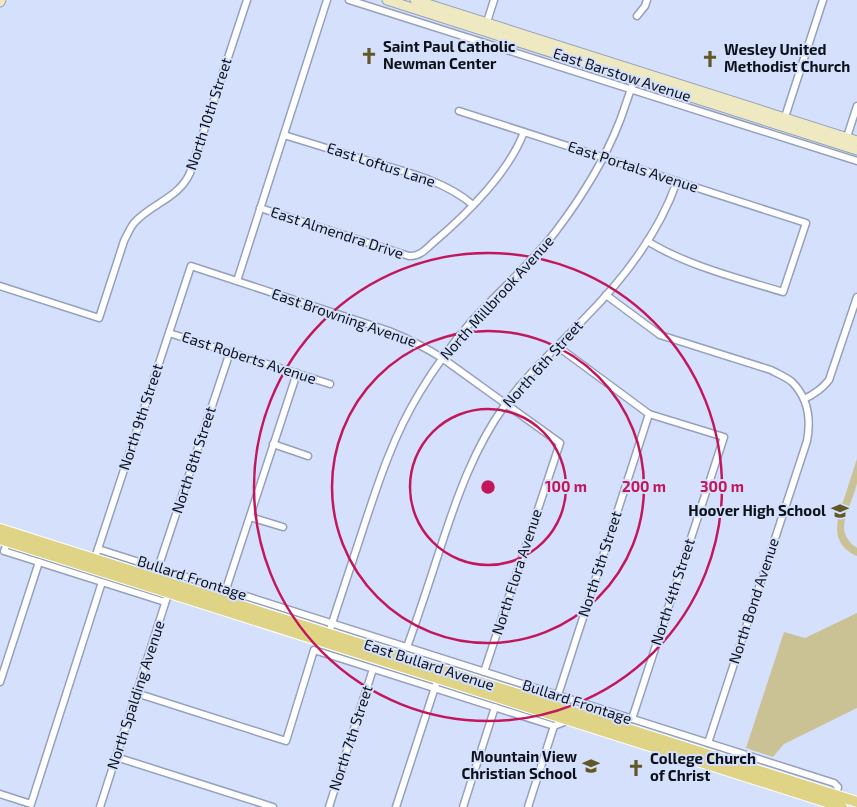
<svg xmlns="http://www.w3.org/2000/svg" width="857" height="807" viewBox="0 0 857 807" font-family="'Exo 2',sans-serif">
	<rect width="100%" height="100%" fill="#d4e0fc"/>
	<g fill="#cac294">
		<path d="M857 459C857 466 857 475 857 483 853 505 830 531 857 548V556C828 543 837 519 845 496 849 483 853 471 857 459Z"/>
		<polygon points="857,613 857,708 784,744 773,757 746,748 784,632 805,638"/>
	</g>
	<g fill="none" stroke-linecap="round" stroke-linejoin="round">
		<g stroke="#95a0bb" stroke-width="9">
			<g id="minor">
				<polyline points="349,0 857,161"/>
				<polyline points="637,16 645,6 647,0"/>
				<polyline points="486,25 494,0"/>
				<path d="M459 111 806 223 783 292C737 278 688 266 647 241"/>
				<polyline points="784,120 823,0"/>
				<path d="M284 135C313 144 342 153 372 162 407 172 445 181 473 205"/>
				<polyline points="846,140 857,106"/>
				<path d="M260 208 409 256C420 257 427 248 435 241 467 214 509 172 524 132"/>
				<polyline points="237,281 327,0"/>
				<path d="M0 286 99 318 124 241C127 235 130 228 134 223 152 203 178 199 190 173L247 0"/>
				<path d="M606 295 660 335 771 370C778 374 786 377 792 382 808 398 811 420 807 441L708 743"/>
				<polyline points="169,333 330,384"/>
				<polyline points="557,346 649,414 724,437 632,719"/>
				<path d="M804 399C815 394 822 389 829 380L857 297"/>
				<polyline points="273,444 308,456"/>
				<polyline points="250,517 283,527"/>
				<polyline points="8,541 4,551 165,602"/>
				<polyline points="98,549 834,783 838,787 836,797"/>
				<path d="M94 561 191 266 389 331C408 339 425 347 442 358L560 443 484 672"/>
				<polyline points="158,568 230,352"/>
				<polyline points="226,589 297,373"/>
				<path d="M328 636C339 601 351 566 362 532 378 483 393 436 420 392 435 367 452 344 471 322 499 291 531 264 556 231 581 198 604 161 619 123 625 108 629 92 636 77"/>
				<path d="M407 647C419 614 430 580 441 546 457 497 474 448 505 405 527 374 555 349 582 321 621 282 659 234 677 181"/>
				<polyline points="0,682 39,562"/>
				<polyline points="136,693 286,741 314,650 554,726"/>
				<polyline points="557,698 649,414"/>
				<polyline points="116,757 273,807"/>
				<polyline points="0,794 31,804 102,582"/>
				<polyline points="100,807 169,591"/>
				<polyline points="329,807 373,669"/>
				<polyline points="396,807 439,675"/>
				<polyline points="463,807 495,707"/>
				<polyline points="528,807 554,726 569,720"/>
			</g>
		</g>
		<g stroke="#95a0bb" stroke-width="11">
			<g id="secondary">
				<polyline points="387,0 857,150"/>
				<polyline points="415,0 857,141"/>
				<polyline points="0,2 1,0"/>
			</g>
		</g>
		<g stroke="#fff" stroke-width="12">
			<g id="primary">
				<polyline points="0,529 857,802"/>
				<polyline points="0,539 842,807"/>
			</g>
		</g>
		<use href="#minor" stroke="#fff" stroke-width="6"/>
		<use href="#secondary" stroke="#efe9c2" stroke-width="9"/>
		<use href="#primary" stroke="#dfd385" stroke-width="10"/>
	</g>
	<g fill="none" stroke="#c2185b" stroke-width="2.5">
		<circle cx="488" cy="487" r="78"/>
		<circle cx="488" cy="487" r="156"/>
		<circle cx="488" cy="487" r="234"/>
	</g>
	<defs>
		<g id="church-bare" transform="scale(1.35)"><path d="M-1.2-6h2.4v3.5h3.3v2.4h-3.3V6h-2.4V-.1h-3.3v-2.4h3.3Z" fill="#615825" stroke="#d4e0fc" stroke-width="2.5" paint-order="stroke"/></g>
		<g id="school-bare" transform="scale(1.35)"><path d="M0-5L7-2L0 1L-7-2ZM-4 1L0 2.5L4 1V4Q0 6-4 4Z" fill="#615825" stroke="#d4e0fc" stroke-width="2.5" paint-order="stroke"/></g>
	</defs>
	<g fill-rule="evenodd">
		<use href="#church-bare" x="369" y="56"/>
		<use href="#church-bare" x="710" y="59"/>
		<use href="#school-bare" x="840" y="511"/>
		<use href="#school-bare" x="591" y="766"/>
		<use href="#church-bare" x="636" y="768"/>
	</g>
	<g text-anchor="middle" stroke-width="4" stroke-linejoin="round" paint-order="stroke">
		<g font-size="15" font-weight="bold" fill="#0d111a" stroke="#d4e0fc" text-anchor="start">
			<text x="383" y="52">Saint Paul Catholic<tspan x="383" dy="17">Newman Center</tspan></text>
			<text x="724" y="55">Wesley United<tspan x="724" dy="17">Methodist Church</tspan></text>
			<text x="826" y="516" text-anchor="end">Hoover High School</text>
			<text x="577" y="762" text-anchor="end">Mountain View<tspan x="577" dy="17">Christian School</tspan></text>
			<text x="650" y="764">College Church<tspan x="650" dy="17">of Christ</tspan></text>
		</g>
		<g font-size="15" fill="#0d111a" stroke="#d4e0fc">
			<text transform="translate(622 75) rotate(18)" y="5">East Barstow Avenue</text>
			<text transform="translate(209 114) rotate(-72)" y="5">North 10th Street</text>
			<text transform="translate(381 165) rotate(18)" y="5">East Loftus Lane</text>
			<text transform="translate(633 167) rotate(18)" y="5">East Portals Avenue</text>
			<text transform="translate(337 233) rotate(18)" y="5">East Almendra Drive</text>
			<text transform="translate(497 298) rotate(-48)" y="5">North Millbrook Avenue</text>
			<text transform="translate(344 318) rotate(19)" y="5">East Browning Avenue</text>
			<text transform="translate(249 358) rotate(18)" y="5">East Roberts Avenue</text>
			<text transform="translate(543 364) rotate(-48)" y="5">North 6th Street</text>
			<text transform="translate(141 417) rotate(-72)" y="5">North 9th Street</text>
			<text transform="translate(194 460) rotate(-72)" y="5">North 8th Street</text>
			<text transform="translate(600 564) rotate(-72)" y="5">North 5th Street</text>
			<text transform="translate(517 572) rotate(-72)" y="5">North Flora Avenue</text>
			<text transform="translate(192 578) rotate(18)" y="5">Bullard Frontage</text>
			<text transform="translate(673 592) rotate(-72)" y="5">North 4th Street</text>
			<text transform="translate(754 601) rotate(-72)" y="5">North Bond Avenue</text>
			<text transform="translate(429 665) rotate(18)" y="5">East Bullard Avenue</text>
			<text transform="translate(136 695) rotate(-72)" y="5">North Spalding Avenue</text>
			<text transform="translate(577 702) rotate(18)" y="5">Bullard Frontage</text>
			<text transform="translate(351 738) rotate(-72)" y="5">North 7th Street</text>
		</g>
	</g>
	<circle cx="488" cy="487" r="8" fill="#c2185b" stroke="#d4e0fc" stroke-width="2.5"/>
	<g font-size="15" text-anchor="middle" font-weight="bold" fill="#c2185b" stroke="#d4e0fc" stroke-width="4" stroke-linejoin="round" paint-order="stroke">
		<text x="566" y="492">100 m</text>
		<text x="644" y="492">200 m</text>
		<text x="722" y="492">300 m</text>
	</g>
</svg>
